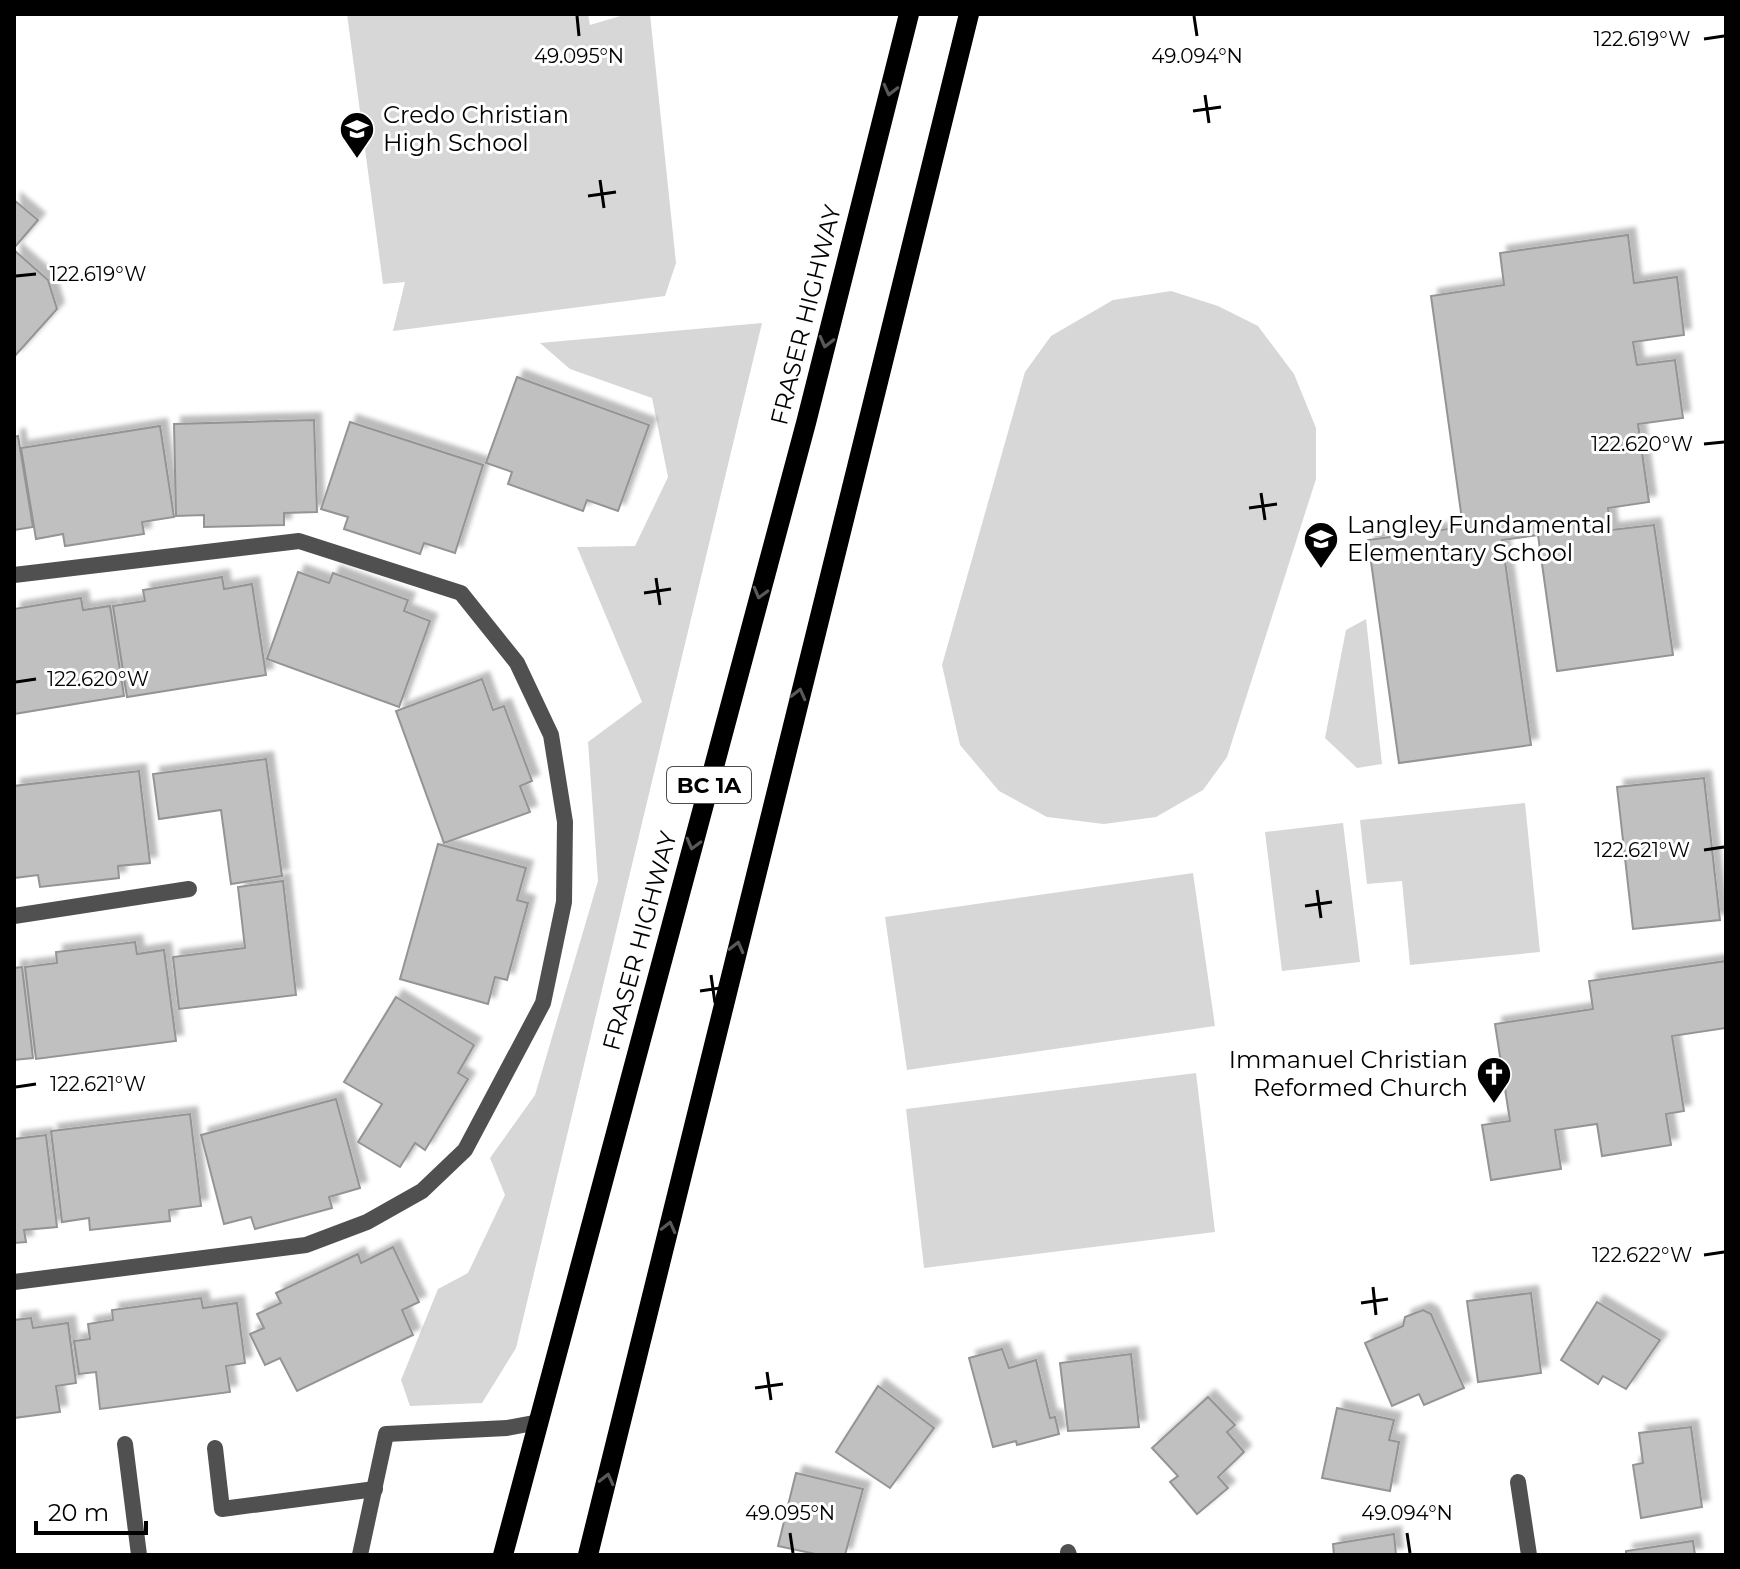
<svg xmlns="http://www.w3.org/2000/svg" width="1740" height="1569" viewBox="0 0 1740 1569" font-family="Montserrat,sans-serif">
	<defs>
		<filter id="shadow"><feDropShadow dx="7" dy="-7" stdDeviation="2" flood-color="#0004"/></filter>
	</defs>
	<rect width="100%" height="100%" fill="#fff"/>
	<g fill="#d7d7d7">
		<polygon points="347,14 588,14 590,25 627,14 650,14 676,263 665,296 393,331 405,282 383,284"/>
		<polygon points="1171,291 1218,306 1258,326 1294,374 1316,428 1316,479 1227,757 1203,790 1156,817 1104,824 1047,817 999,791 960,745 942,665 1025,372 1051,336 1113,300"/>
		<polygon points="762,323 516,1348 482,1403 410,1406 401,1380 438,1289 468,1273 505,1195 490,1158 535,1095 598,881 588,742 642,702 577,547 635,546 668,477 652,398 570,369 540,343"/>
		<polygon points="1366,619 1382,764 1357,768 1325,738 1346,630"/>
		<polygon points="1525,803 1540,952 1410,965 1402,881 1367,884 1360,820"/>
		<polygon points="1343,823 1360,962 1282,971 1265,832"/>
		<polygon points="1193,873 1215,1026 907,1070 885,917"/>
		<polygon points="1196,1073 1215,1232 924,1268 906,1109"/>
	</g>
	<g fill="#c0c0c0" stroke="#949494" stroke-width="2" filter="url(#shadow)">
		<polygon points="14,200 38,220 14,248"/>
		<polygon points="1628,235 1634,283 1677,277 1684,335 1633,342 1637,365 1675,360 1683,418 1638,424 1649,502 1608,508 1611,530 1654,525 1673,655 1557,671 1538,535 1502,540 1531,745 1399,763 1368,540 1463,527 1431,296 1504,285 1500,253"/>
		<polygon points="14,250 48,280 57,309 14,357"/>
		<polygon points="517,377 649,425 618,511 587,500 583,511 508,484 512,472 486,463"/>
		<polygon points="314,420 317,512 284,513 284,525 204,527 204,515 176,516 174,424"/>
		<polygon points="350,422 483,465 455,553 424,543 420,554 344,529 348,517 321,509"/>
		<polygon points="160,426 174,517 142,522 144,534 65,546 63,534 36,539 21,448"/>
		<polygon points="18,436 33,527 14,530 14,437"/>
		<polygon points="298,572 329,583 333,573 408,600 404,611 430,621 399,707 267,659"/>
		<polygon points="222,577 224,589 252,584 266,675 127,697 113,606 145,601 143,590"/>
		<polygon points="81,598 83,610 110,606 124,696 14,714 14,609"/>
		<polygon points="482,679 493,710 504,706 532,781 520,786 530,812 444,843 396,711"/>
		<polygon points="266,759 282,876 231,884 221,810 159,819 153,774"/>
		<polygon points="139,771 150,863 118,866 119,878 40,887 38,875 14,878 14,786"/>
		<polygon points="1704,778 1720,920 1633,929 1617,787"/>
		<polygon points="438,844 526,868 517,900 528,903 507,980 495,977 488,1004 400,979"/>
		<polygon points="283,881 296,995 179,1009 173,957 245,948 238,887"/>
		<polygon points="135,942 137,954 164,950 176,1041 36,1059 25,967 57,963 56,952"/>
		<polygon points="1726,961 1726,1028 1672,1036 1684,1111 1666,1114 1671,1145 1602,1156 1597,1124 1555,1130 1561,1169 1491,1180 1482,1125 1510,1121 1495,1024 1593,1009 1589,981"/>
		<polygon points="22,967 33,1058 14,1060 14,968"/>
		<polygon points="396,997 474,1045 458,1073 468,1079 425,1150 415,1143 400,1167 358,1142 382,1104 344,1082"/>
		<polygon points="336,1099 360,1188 329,1197 332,1208 255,1229 251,1217 224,1224 201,1135"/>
		<polygon points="190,1114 201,1206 169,1210 170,1221 90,1230 89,1218 62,1222 51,1131"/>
		<polygon points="46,1135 57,1227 24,1230 26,1242 14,1243 14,1139"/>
		<polygon points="393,1247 419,1302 402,1310 413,1335 297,1391 280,1358 265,1365 250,1334 264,1328 257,1314 281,1303 276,1293 358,1254 361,1263"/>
		<polygon points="1531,1293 1541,1373 1478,1382 1467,1301"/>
		<polygon points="201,1298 203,1308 237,1303 245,1363 226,1366 230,1392 100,1409 96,1372 79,1374 74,1341 90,1339 88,1324 113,1320 112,1310"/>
		<polygon points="1597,1302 1660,1340 1626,1389 1603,1376 1598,1384 1561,1360"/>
		<polygon points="1423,1310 1431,1314 1464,1388 1424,1405 1419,1394 1392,1406 1365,1343 1403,1326 1405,1317"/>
		<polygon points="31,1318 33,1328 68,1323 76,1383 56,1386 60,1412 14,1418 14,1320"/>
		<polygon points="1002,1349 1009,1368 1036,1360 1050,1418 1055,1417 1059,1434 1017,1445 1016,1441 993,1447 969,1358"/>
		<polygon points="1131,1354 1139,1427 1068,1431 1060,1363"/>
		<polygon points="878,1386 934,1428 890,1488 836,1452"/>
		<polygon points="1208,1397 1235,1425 1227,1432 1244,1452 1218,1477 1228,1488 1197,1514 1170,1482 1178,1476 1152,1448"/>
		<polygon points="1337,1408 1394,1420 1389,1440 1399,1442 1390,1491 1322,1478"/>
		<polygon points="1691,1427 1702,1507 1641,1518 1633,1465 1643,1463 1639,1433"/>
		<polygon points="796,1473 863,1489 845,1555 820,1555 778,1546"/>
		<polygon points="1394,1534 1396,1555 1334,1555 1333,1544"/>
		<polygon points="1693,1541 1695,1555 1626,1555 1626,1551"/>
	</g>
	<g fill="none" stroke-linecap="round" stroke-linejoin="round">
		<g stroke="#505050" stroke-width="16">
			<polyline points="14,575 299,541 461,593 517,663 551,735 565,822 564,902 543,1003 465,1150 422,1191 367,1222 306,1245 14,1282"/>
			<polyline points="14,916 189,889"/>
			<polyline points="125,1444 139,1555"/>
			<polyline points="215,1448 222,1509 375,1489"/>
			<polyline points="360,1555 386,1434 507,1428 539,1422"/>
		</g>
		<g stroke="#505050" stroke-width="16">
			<polyline points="1518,1482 1529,1555"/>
			<polyline points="1068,1552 1069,1555"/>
		</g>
		<g stroke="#000" stroke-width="20">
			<polyline points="503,1555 806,423 909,14"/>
			<polyline points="588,1555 969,14"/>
		</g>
	</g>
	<defs><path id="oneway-chevron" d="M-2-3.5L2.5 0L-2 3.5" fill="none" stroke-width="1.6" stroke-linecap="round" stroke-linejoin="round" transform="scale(2)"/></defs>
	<g stroke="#595959">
		<use href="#oneway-chevron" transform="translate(890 90) rotate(104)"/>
		<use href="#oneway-chevron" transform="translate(826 342) rotate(104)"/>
		<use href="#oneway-chevron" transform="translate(760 593) rotate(105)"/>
		<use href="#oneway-chevron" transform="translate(799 694) rotate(-76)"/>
		<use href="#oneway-chevron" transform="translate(693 844) rotate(105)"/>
		<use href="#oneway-chevron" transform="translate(737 947) rotate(-76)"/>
		<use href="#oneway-chevron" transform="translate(669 1227) rotate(-76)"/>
		<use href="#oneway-chevron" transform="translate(607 1479) rotate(-76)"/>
	</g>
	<path fill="none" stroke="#000" stroke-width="3" d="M577 16 579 36M1194 16 1197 36M1704 39 1724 36M1205 95 1209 123M1193 111 1221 107M600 180 604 208M588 196 616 192M16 276 36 274M1704 444 1724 442M1261 493 1265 520M1249 508 1277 504M656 578 660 605M644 593 671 589M16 682 36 679M1704 850 1724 847M1317 890 1321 918M1305 906 1332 902M711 975 715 1003M700 991 727 987M16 1087 36 1084M1704 1255 1724 1252M1373 1287 1376 1315M1361 1303 1388 1299M767 1372 771 1400M755 1388 783 1384M790 1533 793 1553M1407 1533 1410 1553"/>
	<defs>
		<g id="school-pin" transform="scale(1.8)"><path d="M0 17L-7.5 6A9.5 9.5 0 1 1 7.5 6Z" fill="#000" stroke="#fff"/><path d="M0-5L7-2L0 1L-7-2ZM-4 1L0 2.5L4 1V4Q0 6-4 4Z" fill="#fff"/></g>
		<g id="church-pin" transform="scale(1.8)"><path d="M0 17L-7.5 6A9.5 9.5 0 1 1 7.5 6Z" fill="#000" stroke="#fff"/><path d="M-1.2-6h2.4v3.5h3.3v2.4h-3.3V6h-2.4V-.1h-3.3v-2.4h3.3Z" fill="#fff"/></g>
	</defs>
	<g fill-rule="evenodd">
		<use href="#school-pin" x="357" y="129"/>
		<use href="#school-pin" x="1321" y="539"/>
		<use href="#church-pin" x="1494" y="1074"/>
	</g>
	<g text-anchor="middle" stroke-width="6" stroke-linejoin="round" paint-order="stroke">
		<rect fill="#fff" stroke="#4c4c4c" stroke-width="2" x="667" y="767" width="84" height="36" rx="6"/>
		<g font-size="22" font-weight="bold" fill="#000">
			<text x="709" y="793">BC 1A</text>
		</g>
		<g font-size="24" fill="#000" stroke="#fff" text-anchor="start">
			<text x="383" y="123">Credo Christian<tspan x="383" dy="28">High School</tspan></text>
			<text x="1347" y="533">Langley Fundamental<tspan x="1347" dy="28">Elementary School</tspan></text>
			<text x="1468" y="1068" text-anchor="end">Immanuel Christian<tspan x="1468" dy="28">Reformed Church</tspan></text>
		</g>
		<g font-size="24" fill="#000" stroke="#fff">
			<text transform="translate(806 315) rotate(-76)" y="8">FRASER HIGHWAY</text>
			<text transform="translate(640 941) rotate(-75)" y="8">FRASER HIGHWAY</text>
		</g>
	</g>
	<g font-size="20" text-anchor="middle" fill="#000" stroke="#fff" stroke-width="6" stroke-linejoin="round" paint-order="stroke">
		<text x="1642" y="46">122.619°W</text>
		<text x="579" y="63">49.095°N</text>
		<text x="1197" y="63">49.094°N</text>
		<text x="98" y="281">122.619°W</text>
		<text x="1642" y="451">122.620°W</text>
		<text x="98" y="686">122.620°W</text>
		<text x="1642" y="857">122.621°W</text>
		<text x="98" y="1091">122.621°W</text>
		<text x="1642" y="1262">122.622°W</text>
		<text x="790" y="1520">49.095°N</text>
		<text x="1407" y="1520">49.094°N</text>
	</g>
	<rect width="1740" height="1569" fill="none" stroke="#000000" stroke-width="32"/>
	<path d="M36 1521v12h110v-12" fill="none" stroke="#000000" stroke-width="4"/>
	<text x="48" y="1521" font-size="24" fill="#000000" stroke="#ffffff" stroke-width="6" paint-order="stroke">20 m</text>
</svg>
